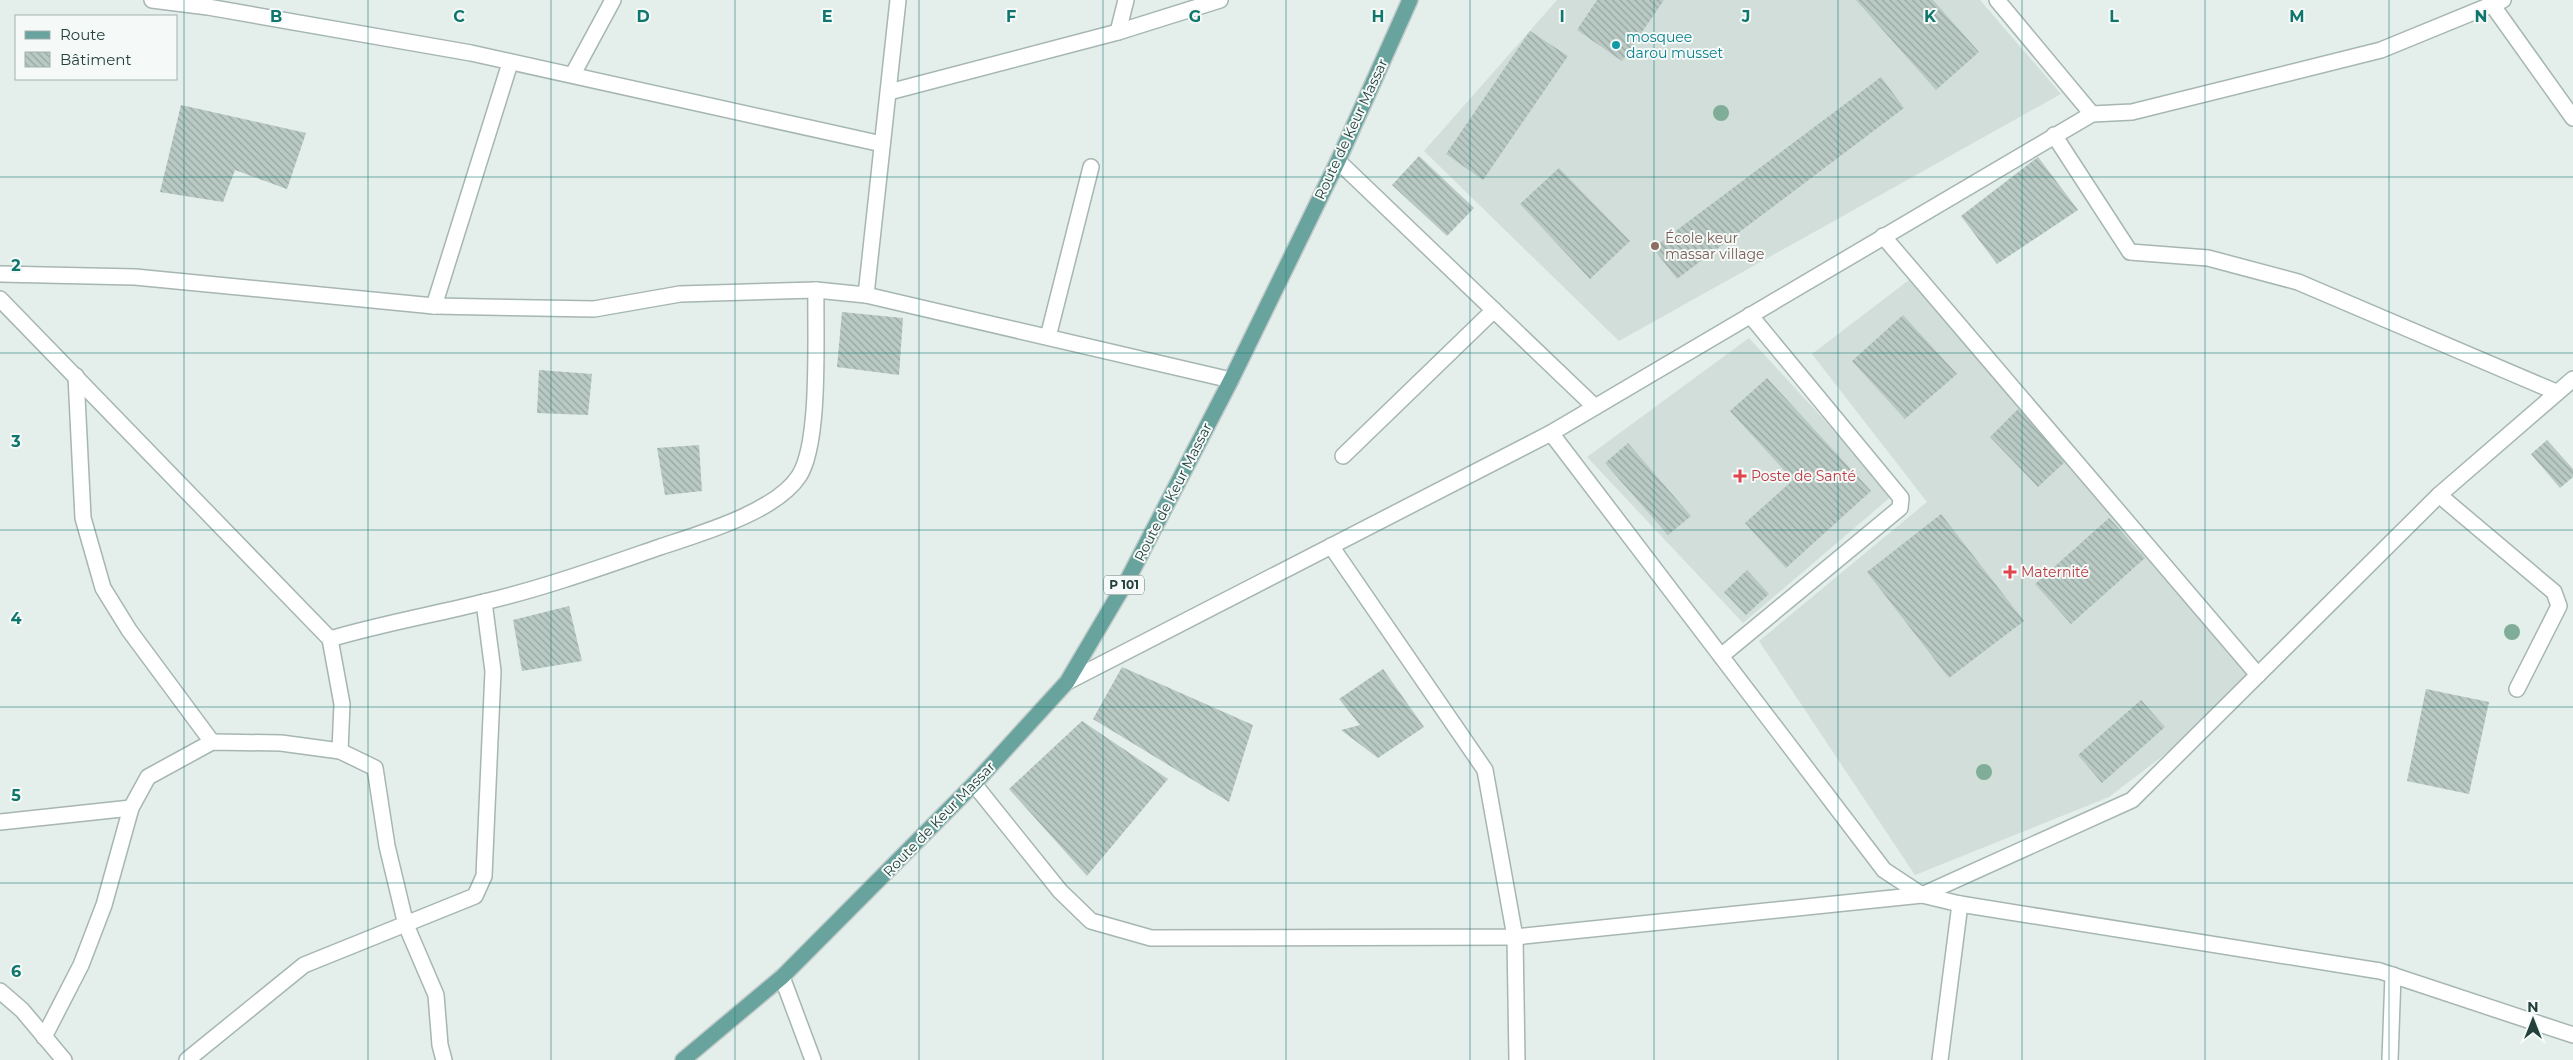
<svg xmlns="http://www.w3.org/2000/svg" width="2573" height="1060" viewBox="0 0 2573 1060" font-family="Montserrat,sans-serif">
	<defs>
		<pattern id="building-back-hatch" width="6" height="6" patternUnits="userSpaceOnUse" patternTransform="scale(1.25)"><rect width="6" height="6" fill="#b9c9c4"/><path d="M-1 5l2 2M0 0l6 6M5-1l2 2" fill="none" stroke="#96a5a0"/></pattern>
	</defs>
	<rect width="100%" height="100%" fill="#e4eeeb"/>
	<g fill="#d2deda">
		<polygon points="1557,0 1980,0 2061,94 1619,341 1424,151"/>
		<polygon points="1909,280 2270,674 2109,797 1915,875 1759,641 1927,502 1812,354"/>
		<polygon points="1749,338 1893,495 1743,623 1587,457"/>
	</g>
	<g fill="url(#building-back-hatch)">
		<polygon points="1597,0 1664,0 1622,61 1577,30"/>
		<polygon points="1856,0 1933,0 1979,52 1936,90"/>
		<polygon points="1530,31 1568,56 1483,180 1446,154"/>
		<polygon points="1881,77 1904,108 1677,279 1653,248"/>
		<polygon points="181,105 306,133 287,189 235,170 223,202 160,192"/>
		<polygon points="1419,156 1474,208 1447,236 1392,185"/>
		<polygon points="2038,157 2078,210 1997,264 1961,216"/>
		<polygon points="1559,168 1630,241 1590,279 1520,204"/>
		<polygon points="842,312 903,318 899,375 837,367"/>
		<polygon points="1903,315 1957,374 1905,419 1852,361"/>
		<polygon points="539,370 592,374 588,415 537,413"/>
		<polygon points="1767,378 1871,491 1786,568 1745,523 1793,480 1730,411"/>
		<polygon points="2018,409 2067,460 2038,487 1990,437"/>
		<polygon points="2547,440 2573,469 2573,477 2560,488 2531,454"/>
		<polygon points="1628,443 1691,516 1668,535 1605,463"/>
		<polygon points="699,445 702,491 665,495 657,448"/>
		<polygon points="1941,514 2024,621 1949,678 1867,572"/>
		<polygon points="2109,518 2145,558 2071,624 2035,584"/>
		<polygon points="1747,570 1769,594 1746,615 1724,592"/>
		<polygon points="569,606 582,661 522,671 513,620"/>
		<polygon points="1122,667 1253,725 1229,802 1093,719"/>
		<polygon points="1383,669 1424,727 1378,758 1341,730 1360,725 1339,699"/>
		<polygon points="2426,689 2489,702 2469,794 2407,781"/>
		<polygon points="2141,700 2165,727 2102,783 2078,755"/>
		<polygon points="1082,721 1168,779 1087,876 1009,789"/>
	</g>
	<g fill="none" stroke-linecap="round" stroke-linejoin="round">
		<g stroke="#a6b6b3" stroke-width="18">
			<g id="minor">
				<polyline points="152,0 208,7 471,53 882,144"/>
				<polyline points="2493,6 2573,118"/>
				<polyline points="1118,32 1126,0"/>
				<polyline points="573,74 613,0"/>
				<polyline points="889,92 1118,32 1220,0"/>
				<polyline points="2092,114 2132,112 2381,50 2503,0"/>
				<polyline points="2054,135 2130,252 2208,258 2298,282 2556,392"/>
				<polyline points="1338,161 1595,407"/>
				<polyline points="1883,236 2258,675"/>
				<polyline points="0,274 135,277 434,306 594,309 680,294 816,290 866,295 1231,380"/>
				<polyline points="866,295 898,0"/>
				<polyline points="0,299 330,639 342,704 340,751"/>
				<polyline points="434,306 510,63"/>
				<polyline points="1048,337 1091,167"/>
				<polyline points="76,376 83,518 103,588 129,630 212,742"/>
				<polyline points="1551,433 1884,870 1922,895"/>
				<polyline points="1343,456 1494,310"/>
				<polyline points="2439,495 2554,592 2559,606 2517,689"/>
				<polyline points="1331,546 1485,770 1515,937 1517,1060"/>
				<path d="M330 639C380 624 432 615 484 602 544 588 602 567 660 547 699 534 776 512 799 476 821 443 815 332 816 290"/>
				<polyline points="1721,656 1900,508 1901,498 1750,315"/>
				<polyline points="1067,682 1551,433 2092,114 1997,0"/>
				<polyline points="974,784 1060,891 1091,921 1151,938 1515,937 1922,895 1960,904 2380,971 2573,1035"/>
				<polyline points="0,822 131,808"/>
				<polyline points="1922,895 2132,800 2439,495 2573,379"/>
				<polyline points="782,977 813,1060"/>
				<polyline points="0,991 22,1010 64,1060"/>
				<polyline points="44,1037 81,965 104,905 131,808 148,777 212,742 281,743 340,751 375,768 387,846 406,925 436,995 440,1045 444,1060"/>
				<polyline points="187,1060 304,965 475,896 484,876 493,671 484,602"/>
				<polyline points="1940,1060 1960,904"/>
				<polyline points="2390,1060 2393,975"/>
			</g>
		</g>
		<g stroke="#c1cac8" stroke-width="18">
			<polyline id="major" points="683,1060 782,977 974,784 1067,682 1129,577 1231,380 1338,161 1410,0"/>
		</g>
		<use href="#minor" stroke="#fff" stroke-width="15"/>
		<use href="#major" stroke="#68a49d" stroke-width="15"/>
	</g>
	<g fill="#7fad98">
		<circle cx="1721" cy="113" r="8"/>
		<circle cx="2512" cy="632" r="8"/>
		<circle cx="1984" cy="772" r="8"/>
	</g>
	<path fill="none" stroke="#0f766e" stroke-width="1" stroke-opacity="0.55" d="M184 0V1060M368 0V1060M551 0V1060M735 0V1060M919 0V1060M1103 0V1060M1286 0V1060M1470 0V1060M1654 0V1060M1838 0V1060M2022 0V1060M2205 0V1060M2389 0V1060M0 177H2573M0 353H2573M0 530H2573M0 707H2573M0 883H2573"/>
	<circle fill="#0f9aa8" stroke="#f5faf8" stroke-width="2" cx="1616" cy="45" r="5"/>
	<circle fill="#8d6e63" stroke="#f5faf8" stroke-width="2" cx="1655" cy="246" r="5"/>
	<g fill="#e0444e" stroke="#f5faf8" stroke-width="2">
		<path d="M1737.5 468.5h5v5h5v5h-5v5h-5v-5h-5v-5h5z"/>
		<path d="M2007.5 564.5h5v5h5v5h-5v5h-5v-5h-5v-5h5z"/>
	</g>
	<g text-anchor="middle" stroke-width="4" stroke-linejoin="round" paint-order="stroke">
		<rect fill="#f5faf8" stroke="#627874" stroke-width="1" x="1104" y="575.5" width="40" height="19" rx="4"/>
		<g font-size="12" font-weight="bold" fill="#23403c">
			<text x="1124" y="589">P 101</text>
		</g>
		<g font-size="14" fill="#0d838f" stroke="#f5faf8" text-anchor="start">
			<text x="1626" y="42">mosquee<tspan x="1626" dy="16">darou musset</tspan></text>
		</g>
		<g font-size="14" fill="#23403c" stroke="#f5faf8">
			<text transform="translate(1351 129) rotate(-65)" y="5">Route de Keur Massar</text>
			<text transform="translate(1173 492) rotate(-63)" y="5">Route de Keur Massar</text>
			<text transform="translate(939 819) rotate(-46)" y="5">Route de Keur Massar</text>
		</g>
		<g font-size="14" fill="#785e54" stroke="#f5faf8" text-anchor="start">
			<text x="1665" y="243">École keur<tspan x="1665" dy="16">massar village</tspan></text>
		</g>
		<g font-size="14" fill="#be3a42" stroke="#f5faf8" text-anchor="start">
			<text x="1751" y="481">Poste de Santé</text>
			<text x="2021" y="577">Maternité</text>
		</g>
	</g>
	<g font-size="16" text-anchor="middle" font-weight="bold" fill="#0f766e" stroke="#f5faf8" stroke-width="4" stroke-linejoin="round" paint-order="stroke">
		<text x="276" y="22">B</text>
		<text x="459" y="22">C</text>
		<text x="643" y="22">D</text>
		<text x="827" y="22">E</text>
		<text x="1011" y="22">F</text>
		<text x="1195" y="22">G</text>
		<text x="1378" y="22">H</text>
		<text x="1562" y="22">I</text>
		<text x="1746" y="22">J</text>
		<text x="1930" y="22">K</text>
		<text x="2114" y="22">L</text>
		<text x="2297" y="22">M</text>
		<text x="2481" y="22">N</text>
		<text x="16" y="271">2</text>
		<text x="16" y="447">3</text>
		<text x="16" y="624">4</text>
		<text x="16" y="801">5</text>
		<text x="16" y="977">6</text>
	</g>
	<rect x="15" y="15" width="162" height="65" fill="#f5faf8" stroke="#a1b0ad"/>
	<rect x="25" y="31" width="25" height="8" fill="#68a49d" stroke="#a1b0ad"/>
	<text x="60" y="40" font-size="15" fill="#23403c">Route</text>
	<rect x="25" y="52" width="25" height="15" fill="url(#building-back-hatch)" stroke="#a1b0ad"/>
	<text x="60" y="65" font-size="15" fill="#23403c">Bâtiment</text>
	<g transform="translate(2533 1020)" stroke="#f5faf8" stroke-width="4" paint-order="stroke">
	<path d="M0-4L9 19L0 12L-9 19Z" fill="#23403c"/>
	<text y="-8" font-size="14" font-weight="bold" text-anchor="middle" fill="#23403c">N</text>
	</g>
</svg>
